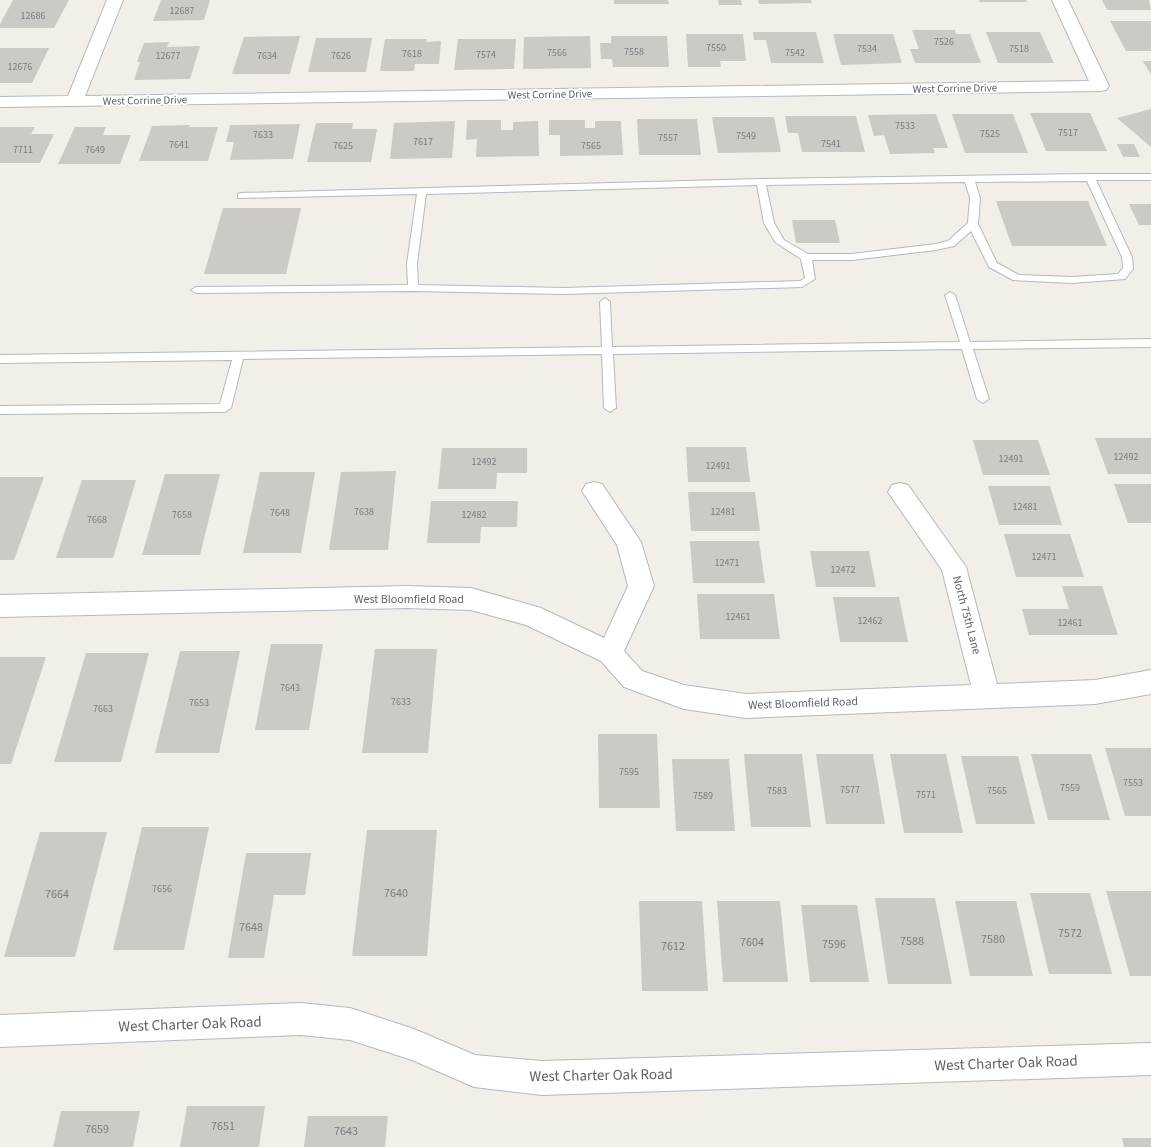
<svg xmlns="http://www.w3.org/2000/svg" width="1151" height="1147" viewBox="0 0 1151 1147" font-family="'Source Sans 3',sans-serif">
	<rect width="100%" height="100%" fill="#f1efe8"/>
	<g fill="#cccac5">
		<polygon points="13,0 69,0 54,28 0,28 0,24"/>
		<polygon points="161,0 210,0 204,20 153,21"/>
		<polygon points="614,0 668,0 669,4 614,4"/>
		<polygon points="718,0 741,0 742,5 719,5"/>
		<polygon points="758,0 811,0 812,3 759,4"/>
		<polygon points="979,0 1026,0 1027,2 980,2"/>
		<polygon points="1102,0 1149,0 1151,10 1107,10"/>
		<polygon points="1110,21 1151,21 1151,51 1126,51"/>
		<polygon points="912,30 955,30 956,34 970,34 981,63 915,63 910,49 919,49"/>
		<polygon points="753,32 816,32 824,63 771,63 766,40 754,40"/>
		<polygon points="986,32 1040,32 1054,63 998,63"/>
		<polygon points="686,34 743,34 746,61 720,61 721,67 688,67"/>
		<polygon points="833,34 893,34 902,63 841,65"/>
		<polygon points="300,36 290,74 232,74 244,37"/>
		<polygon points="590,36 591,68 523,69 524,37"/>
		<polygon points="611,36 667,36 669,67 613,67 612,59 601,59 600,43 611,43"/>
		<polygon points="316,38 372,38 366,72 308,72"/>
		<polygon points="385,39 427,39 426,42 441,41 439,64 415,64 414,71 380,71"/>
		<polygon points="458,39 516,39 514,69 454,70"/>
		<polygon points="169,42 167,47 200,46 190,79 134,80 140,62 137,62 144,43"/>
		<polygon points="0,48 49,48 32,83 0,83"/>
		<polygon points="1143,61 1151,61 1151,75"/>
		<polygon points="1151,109 1151,147 1117,118"/>
		<polygon points="1030,113 1090,113 1107,151 1046,151"/>
		<polygon points="936,114 948,148 933,148 935,153 890,154 884,135 874,136 868,115"/>
		<polygon points="952,114 1013,114 1028,153 965,153"/>
		<polygon points="785,116 856,116 865,152 802,152 798,133 788,133"/>
		<polygon points="712,117 774,117 781,152 718,153"/>
		<polygon points="637,119 697,119 701,155 639,155"/>
		<polygon points="467,120 501,120 501,130 513,130 513,122 538,121 539,156 476,157 477,139 466,140"/>
		<polygon points="549,120 585,120 585,128 595,128 595,121 621,121 623,155 560,156 560,135 549,135"/>
		<polygon points="455,121 452,158 390,159 394,123"/>
		<polygon points="316,123 353,123 352,129 377,129 371,162 307,162"/>
		<polygon points="300,124 293,159 230,160 234,142 226,142 230,125"/>
		<polygon points="190,125 189,127 218,127 208,161 139,161 152,126"/>
		<polygon points="0,127 35,127 31,134 54,134 40,163 0,163"/>
		<polygon points="75,127 106,127 103,135 131,135 120,164 58,164"/>
		<polygon points="1117,144 1134,144 1140,157 1123,157"/>
		<polygon points="996,201 1088,201 1107,246 1012,246"/>
		<polygon points="1129,204 1151,204 1151,225 1139,225"/>
		<polygon points="223,208 301,208 286,274 204,274"/>
		<polygon points="792,220 835,220 840,243 796,243"/>
		<polygon points="1095,438 1151,438 1151,474 1108,474"/>
		<polygon points="973,440 1038,440 1050,475 983,475"/>
		<polygon points="686,447 746,447 750,482 688,482"/>
		<polygon points="442,448 527,448 527,473 497,473 496,489 438,489"/>
		<polygon points="396,471 388,550 329,550 341,472"/>
		<polygon points="260,472 315,472 301,553 243,553"/>
		<polygon points="165,474 220,474 200,555 142,555"/>
		<polygon points="0,477 44,477 14,560 0,560"/>
		<polygon points="82,480 136,480 113,558 56,558"/>
		<polygon points="1114,484 1151,484 1151,523 1128,523"/>
		<polygon points="988,486 1050,486 1062,525 999,525"/>
		<polygon points="688,492 755,492 760,531 691,531"/>
		<polygon points="431,501 518,501 517,527 481,527 480,543 427,543"/>
		<polygon points="1004,534 1070,534 1084,577 1016,577"/>
		<polygon points="690,541 759,541 765,583 693,583"/>
		<polygon points="810,551 869,551 876,587 816,587"/>
		<polygon points="1062,586 1102,586 1118,635 1029,635 1022,609 1069,609"/>
		<polygon points="697,594 774,594 780,639 700,639"/>
		<polygon points="833,597 899,597 908,642 840,642"/>
		<polygon points="271,644 323,644 309,730 255,730"/>
		<polygon points="375,649 437,649 428,753 362,753"/>
		<polygon points="180,651 240,651 219,753 155,753"/>
		<polygon points="86,653 149,653 121,762 54,762"/>
		<polygon points="0,657 46,657 11,764 0,764"/>
		<polygon points="598,734 657,734 660,808 599,808"/>
		<polygon points="1105,748 1151,748 1151,816 1125,816"/>
		<polygon points="744,754 802,754 811,827 751,827"/>
		<polygon points="816,754 873,754 885,824 826,824"/>
		<polygon points="890,754 946,754 963,833 904,833"/>
		<polygon points="1031,754 1091,754 1110,820 1048,820"/>
		<polygon points="961,756 1018,756 1035,824 976,824"/>
		<polygon points="672,759 729,759 735,831 676,831"/>
		<polygon points="142,827 209,827 184,950 113,950"/>
		<polygon points="367,830 437,830 427,956 352,956"/>
		<polygon points="40,832 107,832 75,957 4,957"/>
		<polygon points="246,853 311,853 305,895 274,895 264,958 228,958"/>
		<polygon points="1106,891 1151,891 1151,976 1130,976"/>
		<polygon points="1030,893 1090,893 1112,974 1049,974"/>
		<polygon points="875,898 935,898 952,984 888,984"/>
		<polygon points="639,901 702,901 708,991 642,991"/>
		<polygon points="717,901 780,901 788,982 723,982"/>
		<polygon points="955,901 1016,901 1033,976 970,976"/>
		<polygon points="801,905 857,905 869,982 810,982"/>
		<polygon points="187,1106 265,1106 259,1147 180,1147"/>
		<polygon points="61,1111 140,1111 133,1147 53,1147"/>
		<polygon points="308,1116 388,1116 385,1147 304,1147"/>
		<polygon points="1122,1138 1151,1138 1151,1147 1124,1147"/>
	</g>
	<g fill="none" stroke-linecap="round" stroke-linejoin="round">
		<g stroke="#b5b8bc" stroke-width="2">
			<g id="service">
				<path d="M1090 174H1151V180H1096L1132 257 1133 269 1125 279 1072 283 1013 280 989 267 971 231 954 246 936 250 852 260H812L815 279 802 287 564 294 413 291 196 293 191 290 196 287 408 285 407 264 417 194 238 198V194L241 193 761 179ZM1087 181 1122 257 1123 268 1118 274 1072 277 1019 275 997 263 978 224 980 198 975 182ZM965 182 970 198 968 223 948 241 936 244 852 254H808L784 240 774 223 766 185ZM757 185 764 223 775 242 801 259 805 278 800 281 564 288 418 285 417 264 426 194Z"/>
				<polygon points="950,292 955,295 970,342 1151,339 1151,347 973,349 989,399 983,403 977,399 962,349 613,354 616,408 610,412 604,408 602,354 243,359 231,408 225,412 0,414 0,406 220,404 232,360 0,363 0,355 602,347 600,302 605,298 610,302 612,347 960,342 945,295"/>
			</g>
		</g>
		<g stroke="#b5b8bc" stroke-width="2">
			<g id="minor">
				<polygon points="107,0 123,0 85,96 1089,81 1052,0 1068,0 1109,86 1106,90 1100,91 0,107 0,97 68,96"/>
				<polygon points="594,482 602,484 641,542 654,586 624,651 642,671 684,685 746,694 971,685 942,570 888,492 892,485 900,483 908,485 966,567 997,684 1095,680 1151,670 1151,694 1095,704 746,718 684,709 624,687 601,661 526,625 471,610 407,608 0,617 0,595 407,586 471,588 541,608 604,638 628,586 617,545 582,491 586,484"/>
				<polygon points="301,1003 350,1008 414,1029 475,1055 542,1061 1151,1043 1151,1075 542,1095 474,1087 412,1060 350,1040 301,1035 0,1047 0,1015"/>
			</g>
		</g>
		<use href="#service" fill="#fff" fill-rule="evenodd"/>
		<use href="#minor" fill="#fff" fill-rule="evenodd"/>
	</g>
	<g text-anchor="middle" stroke-width="4" stroke-linejoin="round" paint-order="stroke">
		<g font-size="10" fill="#7a7d7f">
			<text x="182" y="14">12687</text>
			<text x="33" y="19">12686</text>
			<text x="944" y="45">7526</text>
			<text x="716" y="51">7550</text>
			<text x="867" y="52">7534</text>
			<text x="1019" y="52">7518</text>
			<text x="634" y="55">7558</text>
			<text x="557" y="56">7566</text>
			<text x="795" y="56">7542</text>
			<text x="412" y="57">7618</text>
			<text x="486" y="58">7574</text>
			<text x="168" y="59">12677</text>
			<text x="267" y="59">7634</text>
			<text x="341" y="59">7626</text>
			<text x="20" y="70">12676</text>
			<text x="905" y="129">7533</text>
			<text x="1068" y="136">7517</text>
			<text x="990" y="137">7525</text>
			<text x="263" y="138">7633</text>
			<text x="746" y="139">7549</text>
			<text x="668" y="141">7557</text>
			<text x="423" y="145">7617</text>
			<text x="831" y="147">7541</text>
			<text x="179" y="148">7641</text>
			<text x="343" y="149">7625</text>
			<text x="591" y="149">7565</text>
			<text x="23" y="153">7711</text>
			<text x="95" y="153">7649</text>
			<text x="1126" y="460">12492</text>
			<text x="1011" y="462">12491</text>
			<text x="484" y="465">12492</text>
			<text x="718" y="469">12491</text>
			<text x="1025" y="510">12481</text>
			<text x="364" y="515">7638</text>
			<text x="723" y="515">12481</text>
			<text x="280" y="516">7648</text>
			<text x="182" y="518">7658</text>
			<text x="474" y="518">12482</text>
			<text x="97" y="523">7668</text>
			<text x="1044" y="560">12471</text>
			<text x="727" y="566">12471</text>
			<text x="843" y="573">12472</text>
			<text x="738" y="620">12461</text>
			<text x="870" y="624">12462</text>
			<text x="1070" y="626">12461</text>
			<text x="290" y="691">7643</text>
			<text x="401" y="705">7633</text>
			<text x="199" y="706">7653</text>
			<text x="103" y="712">7663</text>
			<text x="629" y="775">7595</text>
			<text x="1133" y="786">7553</text>
			<text x="1070" y="791">7559</text>
			<text x="850" y="793">7577</text>
			<text x="777" y="794">7583</text>
			<text x="997" y="794">7565</text>
			<text x="926" y="798">7571</text>
			<text x="703" y="799">7589</text>
			<text x="162" y="892">7656</text>
		</g>
		<g font-size="11" fill="#5f6368" stroke="#fff">
			<text transform="translate(955 88) rotate(-1)" y="4">West Corrine Drive</text>
			<text transform="translate(550 94) rotate(-1)" y="4">West Corrine Drive</text>
			<text transform="translate(145 100) rotate(-1)" y="4">West Corrine Drive</text>
		</g>
		<g font-size="12" fill="#5f6368" stroke="#fff">
			<text x="409" y="603">West Bloomfield Road</text>
			<text transform="translate(967 615) rotate(75)" y="4">North 75th Lane</text>
			<text transform="translate(803 703) rotate(-2)" y="4">West Bloomfield Road</text>
		</g>
		<g font-size="12" fill="#7a7d7f">
			<text x="396" y="897">7640</text>
			<text x="57" y="898">7664</text>
			<text x="251" y="931">7648</text>
			<text x="1070" y="937">7572</text>
			<text x="993" y="943">7580</text>
			<text x="912" y="945">7588</text>
			<text x="752" y="946">7604</text>
			<text x="834" y="948">7596</text>
			<text x="673" y="950">7612</text>
			<text x="223" y="1130">7651</text>
			<text x="97" y="1133">7659</text>
			<text x="346" y="1135">7643</text>
		</g>
		<g font-size="15" fill="#5f6368" stroke="#fff">
			<text transform="translate(190 1024) rotate(-2)" y="5">West Charter Oak Road</text>
			<text transform="translate(1006 1063) rotate(-2)" y="5">West Charter Oak Road</text>
			<text transform="translate(601 1075) rotate(-1)" y="5">West Charter Oak Road</text>
		</g>
	</g>
</svg>
